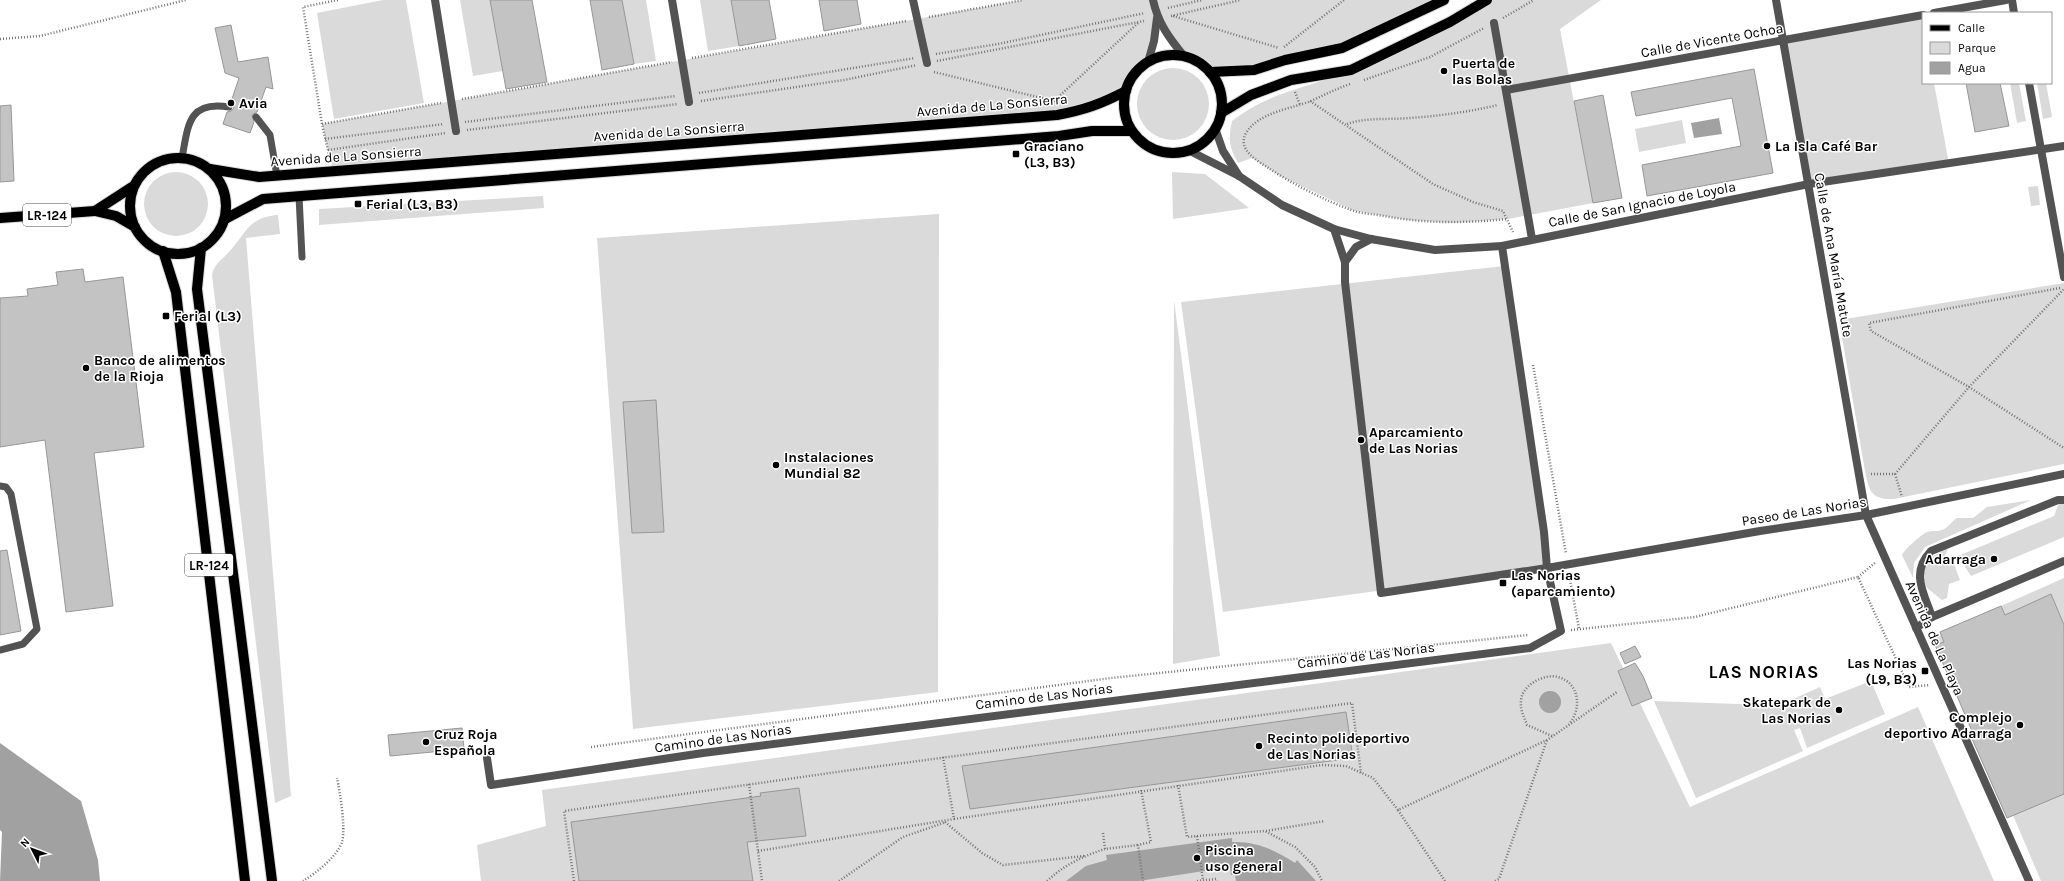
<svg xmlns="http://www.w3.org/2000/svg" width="2064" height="881" viewBox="0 0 2064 881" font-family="Karla,sans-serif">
	<rect width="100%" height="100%" fill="#fff"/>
	<g fill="#dadada">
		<polygon points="383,0 406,0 424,103 334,119 317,13"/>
		<polygon points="460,0 490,0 503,71 473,76"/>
		<polygon points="622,0 646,0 656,61 634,64"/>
		<polygon points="700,0 731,0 739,46 708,51"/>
		<polygon points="1023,0 1444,0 1342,48 1285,60 1210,72 1184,56 1158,19 1148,62 1134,74 1126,91 1083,110 333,171 322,124"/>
		<path d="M1487 0H1601L1560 29 1593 203 1508 219 1454 223 1408 220 1355 211 1280 176 1252 158 1238 163C1229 147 1228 140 1232 121 1272 90 1307 89 1351 70 1397 50 1442 23 1487 0Z"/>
		<polygon points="1922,15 1923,83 1934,83 1949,164 1809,184 1783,40"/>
		<circle cx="1173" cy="104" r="36"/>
		<polygon points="2010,83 2019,83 2026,121 2017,123"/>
		<polygon points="2037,83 2046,83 2052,117 2043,119"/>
		<polygon points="1682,120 1686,143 1639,152 1635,129"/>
		<circle cx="176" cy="204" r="32"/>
		<polygon points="1172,172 1205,174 1249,208 1173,219"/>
		<polygon points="2038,186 2040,205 2031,206 2028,187"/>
		<polygon points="543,196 544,208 319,225 319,209"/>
		<polygon points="939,214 938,692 633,729 597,238"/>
		<path d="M278 215 280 234 246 238 291 796 275 803 212 275C214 264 221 261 228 253 246 234 248 217 278 215Z"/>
		<polygon points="1504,266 1547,568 1223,612 1181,302"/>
		<path d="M2064 283V464L1894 499C1871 500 1869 491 1865 471L1839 320Z"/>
		<polygon points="1174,300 1220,656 1173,664"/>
		<path d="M2031 500 1925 547 1914 563 1913 578 1902 555C1904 550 1922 534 1927 532 1932 530 1937 532 1942 530 1948 528 1952 521 1957 518H1973L1987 507Z"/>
		<polygon points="2059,503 2064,503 2064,537 1971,576 1958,556 2054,516"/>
		<path d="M1948 548 1943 562 1952 559 1960 580 1949 584 1947 598 1942 600 1927 588 1922 576C1926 560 1934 554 1948 548Z"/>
		<polygon points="2064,578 2064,881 2041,881 1936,635"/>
		<polygon points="1611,643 1690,807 1918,707 1994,881 481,881 477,845 546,826 542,790"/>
		<polygon points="1871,681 1885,714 1807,748 1800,728 1794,730 1803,751 1696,798 1654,701 1793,706 1791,700 1820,687 1825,699"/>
	</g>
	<g fill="#a1a1a1">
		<polygon points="1719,118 1722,134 1694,138 1691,123"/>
		<circle cx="1550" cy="702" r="11"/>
		<polygon points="0,743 81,801 98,860 100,881 0,881 2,832 0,830"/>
		<path d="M1232 838V842C1256 841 1275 850 1295 863L1297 860 1316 881H1236L1235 875H1231L1230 867 1139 881H1066L1086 866 1107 860 1106 855Z"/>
	</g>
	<g fill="#c3c3c3" stroke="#979797">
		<polygon points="490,0 532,0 547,82 506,89"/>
		<polygon points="590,0 622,0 634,64 602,70"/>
		<polygon points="731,0 769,0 776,39 739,46"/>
		<polygon points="819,0 857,0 861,24 824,31"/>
		<polygon points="231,25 238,62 268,57 273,89 266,87 257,112 252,115 254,122 250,133 223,124 227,112 231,111 234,108 231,102 239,78 225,73 215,28"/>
		<polygon points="1754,69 1773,173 1647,196 1642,165 1741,146 1732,98 1636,116 1631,92"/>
		<polygon points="1966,83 2000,83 2009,126 1975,132"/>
		<polygon points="1603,95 1622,198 1593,203 1574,101"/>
		<polygon points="11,105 14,181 0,182 0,106"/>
		<polygon points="83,269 85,282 123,277 144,447 94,453 113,606 66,612 45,440 0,447 0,298 28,296 27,289 58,285 56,272"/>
		<polygon points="656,400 664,532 632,533 623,402"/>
		<polygon points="7,550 21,631 0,635 0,551"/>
		<polygon points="2051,594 2064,625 2064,794 2007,818 1969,732 1972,731 1935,645 1944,642 1940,632 2001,606 2005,615"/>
		<polygon points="1635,646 1641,657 1625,664 1620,653"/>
		<polygon points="1635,663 1643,676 1652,698 1632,706 1618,671"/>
		<polygon points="1346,712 1353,758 970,809 962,766"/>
		<polygon points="462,728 464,749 390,756 388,735"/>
		<polygon points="799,788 806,836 747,842 753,881 579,881 571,822 761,796 760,793"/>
	</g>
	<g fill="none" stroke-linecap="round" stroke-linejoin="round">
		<g stroke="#dbdbdb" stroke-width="12">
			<g id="primary">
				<circle cx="1173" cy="104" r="49"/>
				<polyline points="1210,72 1254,70 1285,60 1342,48 1444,0"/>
				<polyline points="1221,113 1251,95 1291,80 1351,70 1450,22 1487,0"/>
				<circle cx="178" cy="206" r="48"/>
				<path d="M210 169 259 177 1057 115C1084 110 1101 104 1126 91"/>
				<polyline points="95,211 116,216 135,227"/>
				<polyline points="0,218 95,211 132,187"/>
				<polyline points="225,219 263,199 1059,136 1092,131 1132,131"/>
				<polyline points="201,248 197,289 272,881"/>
				<polyline points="163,251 176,292 245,881"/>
			</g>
		</g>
		<g stroke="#757575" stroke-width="2.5" stroke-dasharray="1 2" stroke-linecap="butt">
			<polyline points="1168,8 1202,0"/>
			<polyline points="1171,16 1241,0"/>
			<polyline points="1173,16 1279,48"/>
			<polyline points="929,17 1023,0"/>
			<polyline points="1503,18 1534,0"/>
			<polyline points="0,39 40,36 186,0"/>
			<polyline points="1284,47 1344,0"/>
			<polyline points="936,54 998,44 1145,13"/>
			<polyline points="692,58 906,21"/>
			<polyline points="937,61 1144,21"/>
			<polyline points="934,72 1054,101 1138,23"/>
			<polyline points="1364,80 1430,57 1484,28"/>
			<path d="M1350 84C1336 89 1324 95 1311 101 1291 109 1259 112 1246 133 1237 149 1256 160 1267 167 1292 184 1326 201 1354 211 1363 214 1374 214 1384 216 1428 224 1464 223 1508 219"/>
			<polyline points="1295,92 1300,105"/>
			<polyline points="699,93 915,58"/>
			<polyline points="462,99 672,62"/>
			<polyline points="701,101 844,80 917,65"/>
			<polyline points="1310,101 1433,184 1473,202 1503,211 1513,232"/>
			<polyline points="465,122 676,96"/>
			<polyline points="322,124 441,103"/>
			<path d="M1347 124C1367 117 1387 120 1409 118 1439 116 1468 112 1498 105"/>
			<polyline points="467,130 678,104"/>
			<polyline points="325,139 444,124"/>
			<polyline points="328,150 446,133"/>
			<polyline points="330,159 322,124 303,7 338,0"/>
			<polyline points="2060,288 1869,323 1871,331 1969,387 2064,448"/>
			<polyline points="1533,365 1566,554"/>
			<polyline points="1871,474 1895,474 1902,497"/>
			<polyline points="1895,474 1969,387 2064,289"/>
			<polyline points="1569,574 1579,629"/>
			<polyline points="1858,577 1876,562"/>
			<polyline points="1571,630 1695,617 1858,577 1909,687 1930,685"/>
			<path d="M1552 736 1527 725C1524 717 1520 710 1521 701 1521 686 1544 673 1558 677 1580 683 1582 709 1569 724"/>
			<polyline points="591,747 1111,678 1528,635"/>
			<polyline points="943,757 954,819 1322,765 1346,766 1373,778 1398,810"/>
			<polyline points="749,784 762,881"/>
			<polyline points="1178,785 1187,837 1197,836 1203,880"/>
			<polyline points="1141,790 1151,842 1138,845 1143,881"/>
			<polyline points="945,822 982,853 1003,865 1084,856"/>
			<polyline points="1266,831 1325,821"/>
			<polyline points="1103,833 1105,849 1138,845"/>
			<polyline points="1197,836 1265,831 1295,847 1315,867 1322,881"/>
			<polyline points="758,851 954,819"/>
			<path d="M303 881C316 873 337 857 342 842 346 828 340 793 337 778"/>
			<polyline points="574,881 564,811 851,770 1352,703 1361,773"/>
			<polyline points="839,881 903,837 946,822"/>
			<path d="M1047 881C1064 865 1083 856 1105 849"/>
			<polyline points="1197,881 1216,879 1217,881"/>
			<polyline points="1445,881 1398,810 1547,740 1617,692"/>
			<polyline points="1495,881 1499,879 1547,740"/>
		</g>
		<g stroke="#535353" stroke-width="7">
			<polyline points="256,117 270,135 277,176"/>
			<path d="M182 158C188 126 188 100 229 107"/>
			<polyline points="299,196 302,257"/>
			<polyline points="0,486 6,487 11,494 37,629 23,644 0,650"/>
		</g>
		<g stroke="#535353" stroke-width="8">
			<polyline points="435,0 456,131"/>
			<polyline points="672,0 689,102"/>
			<polyline points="913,0 927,63"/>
			<path d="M1153 0C1158 23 1169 38 1184 56"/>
			<polyline points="1776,0 1866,515 2029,881"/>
			<polyline points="2012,0 2014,13"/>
			<polyline points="1934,13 2006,0"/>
			<polyline points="1494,23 1532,239"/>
			<polyline points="1148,62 1154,41 1157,18"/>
			<polyline points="2029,83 2064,277"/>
			<polyline points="1506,90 1923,15"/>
			<polyline points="1215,128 1223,151 1239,176"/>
			<polyline points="1188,150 1239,176 1282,205 1334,229 1371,239 1435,250 1502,246 1809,184 2064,146"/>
			<polyline points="1334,229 1345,262 1345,282 1381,593 1547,568 1760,531 1866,515 2064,474"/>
			<polyline points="1345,262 1356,247 1371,239"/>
			<path d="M2064 500H2058L1931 551C1910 573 1924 593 1932 617L2064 561"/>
			<polyline points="1916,628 1932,617"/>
			<polyline points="487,758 491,785 703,753 1530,648 1561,631 1547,568 1544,532 1502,246"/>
		</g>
		<use href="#primary" stroke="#000" stroke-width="10"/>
	</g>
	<g fill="#000" stroke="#fff" stroke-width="1.5">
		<circle cx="1444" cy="71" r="4"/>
		<circle cx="231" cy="103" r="4"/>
		<circle cx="1767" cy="146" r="4"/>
		<rect x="1012" y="150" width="8" height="8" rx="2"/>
		<rect x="354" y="200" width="8" height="8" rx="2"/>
		<rect x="162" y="312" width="8" height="8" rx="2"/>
		<circle cx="86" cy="368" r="4"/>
		<circle cx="1361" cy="440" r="4"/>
		<circle cx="776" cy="465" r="4"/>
		<circle cx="1994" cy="559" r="4"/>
		<rect x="1499" y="579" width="8" height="8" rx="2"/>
		<rect x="1921" y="667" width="8" height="8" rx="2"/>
		<circle cx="1839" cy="710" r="4"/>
		<circle cx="2020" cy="725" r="4"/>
		<circle cx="426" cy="742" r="4"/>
		<circle cx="1259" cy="746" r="4"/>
		<circle cx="1197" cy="858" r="4"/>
	</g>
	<g text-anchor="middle" stroke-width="3" stroke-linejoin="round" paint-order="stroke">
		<g fill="#fff" stroke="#4c4c4c" stroke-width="1">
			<rect x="23" y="204" width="48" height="22" rx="3"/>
			<rect x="185" y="554" width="48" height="22" rx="3"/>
		</g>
		<g font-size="13" font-weight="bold" fill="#000">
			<text x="47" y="220">LR-124</text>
			<text x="209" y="570">LR-124</text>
		</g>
		<g font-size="14" fill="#000" stroke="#fff">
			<text transform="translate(1712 40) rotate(-10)" y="5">Calle de Vicente Ochoa</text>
			<text transform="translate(992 105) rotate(-5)" y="5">Avenida de La Sonsierra</text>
			<text transform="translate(669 131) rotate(-4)" y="5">Avenida de La Sonsierra</text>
			<text transform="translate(346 156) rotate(-4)" y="5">Avenida de La Sonsierra</text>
			<text transform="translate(1642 204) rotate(-11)" y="5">Calle de San Ignacio de Loyola</text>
			<text transform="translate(1834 255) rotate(80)" y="5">Calle de Ana María Matute</text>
			<text transform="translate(1804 511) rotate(-9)" y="5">Paseo de Las Norias</text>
			<text transform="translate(1935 638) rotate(66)" y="5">Avenida de La Playa</text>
			<text transform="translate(1366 655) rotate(-7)" y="5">Camino de Las Norias</text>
			<text transform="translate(1044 696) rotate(-7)" y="5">Camino de Las Norias</text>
			<text transform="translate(723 738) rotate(-8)" y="5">Camino de Las Norias</text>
		</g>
		<g font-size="14" font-weight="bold" fill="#000" stroke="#fff" text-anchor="start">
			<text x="1452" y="68">Puerta de<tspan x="1452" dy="16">las Bolas</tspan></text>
			<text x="239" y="108">Avia</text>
			<text x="1024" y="151">Graciano<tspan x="1024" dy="16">(L3, B3)</tspan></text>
			<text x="1775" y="151">La Isla Café Bar</text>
			<text x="366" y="209">Ferial (L3, B3)</text>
			<text x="174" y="321">Ferial (L3)</text>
			<text x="94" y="365">Banco de alimentos<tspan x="94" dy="16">de la Rioja</tspan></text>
			<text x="1369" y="437">Aparcamiento<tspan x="1369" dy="16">de Las Norias</tspan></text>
			<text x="784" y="462">Instalaciones<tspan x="784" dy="16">Mundial 82</tspan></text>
			<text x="1986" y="564" text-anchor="end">Adarraga</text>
			<text x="1511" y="580">Las Norias<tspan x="1511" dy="16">(aparcamiento)</tspan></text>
			<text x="1917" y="668" text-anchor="end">Las Norias<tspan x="1917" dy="16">(L9, B3)</tspan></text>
			<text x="1831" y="707" text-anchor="end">Skatepark de<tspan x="1831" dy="16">Las Norias</tspan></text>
			<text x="2012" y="722" text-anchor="end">Complejo<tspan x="2012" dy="16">deportivo Adarraga</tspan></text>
			<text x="434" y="739">Cruz Roja<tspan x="434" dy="16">Española</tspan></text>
			<text x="1267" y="743">Recinto polideportivo<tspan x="1267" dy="16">de Las Norias</tspan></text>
			<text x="1205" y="855">Piscina<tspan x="1205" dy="16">uso general</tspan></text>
		</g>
		<g font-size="18" font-weight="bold" letter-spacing="1" fill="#000" stroke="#fff">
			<text x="1764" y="678">LAS NORIAS</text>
		</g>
	</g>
	<rect x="1922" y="12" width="130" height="72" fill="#ffffff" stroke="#999999"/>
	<rect x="1930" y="25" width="20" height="6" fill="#000000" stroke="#999999"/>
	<text x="1958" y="32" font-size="12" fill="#000000">Calle</text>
	<rect x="1930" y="42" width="20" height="12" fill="#dadada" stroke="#999999"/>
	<text x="1958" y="52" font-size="12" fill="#000000">Parque</text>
	<rect x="1930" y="62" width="20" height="12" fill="#a1a1a1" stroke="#999999"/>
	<text x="1958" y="72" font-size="12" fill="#000000">Agua</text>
	<g transform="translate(32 849) rotate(312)" stroke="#ffffff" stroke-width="3" paint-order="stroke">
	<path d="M0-3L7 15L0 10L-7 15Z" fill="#000000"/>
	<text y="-6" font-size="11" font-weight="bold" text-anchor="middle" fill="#000000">N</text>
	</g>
</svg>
